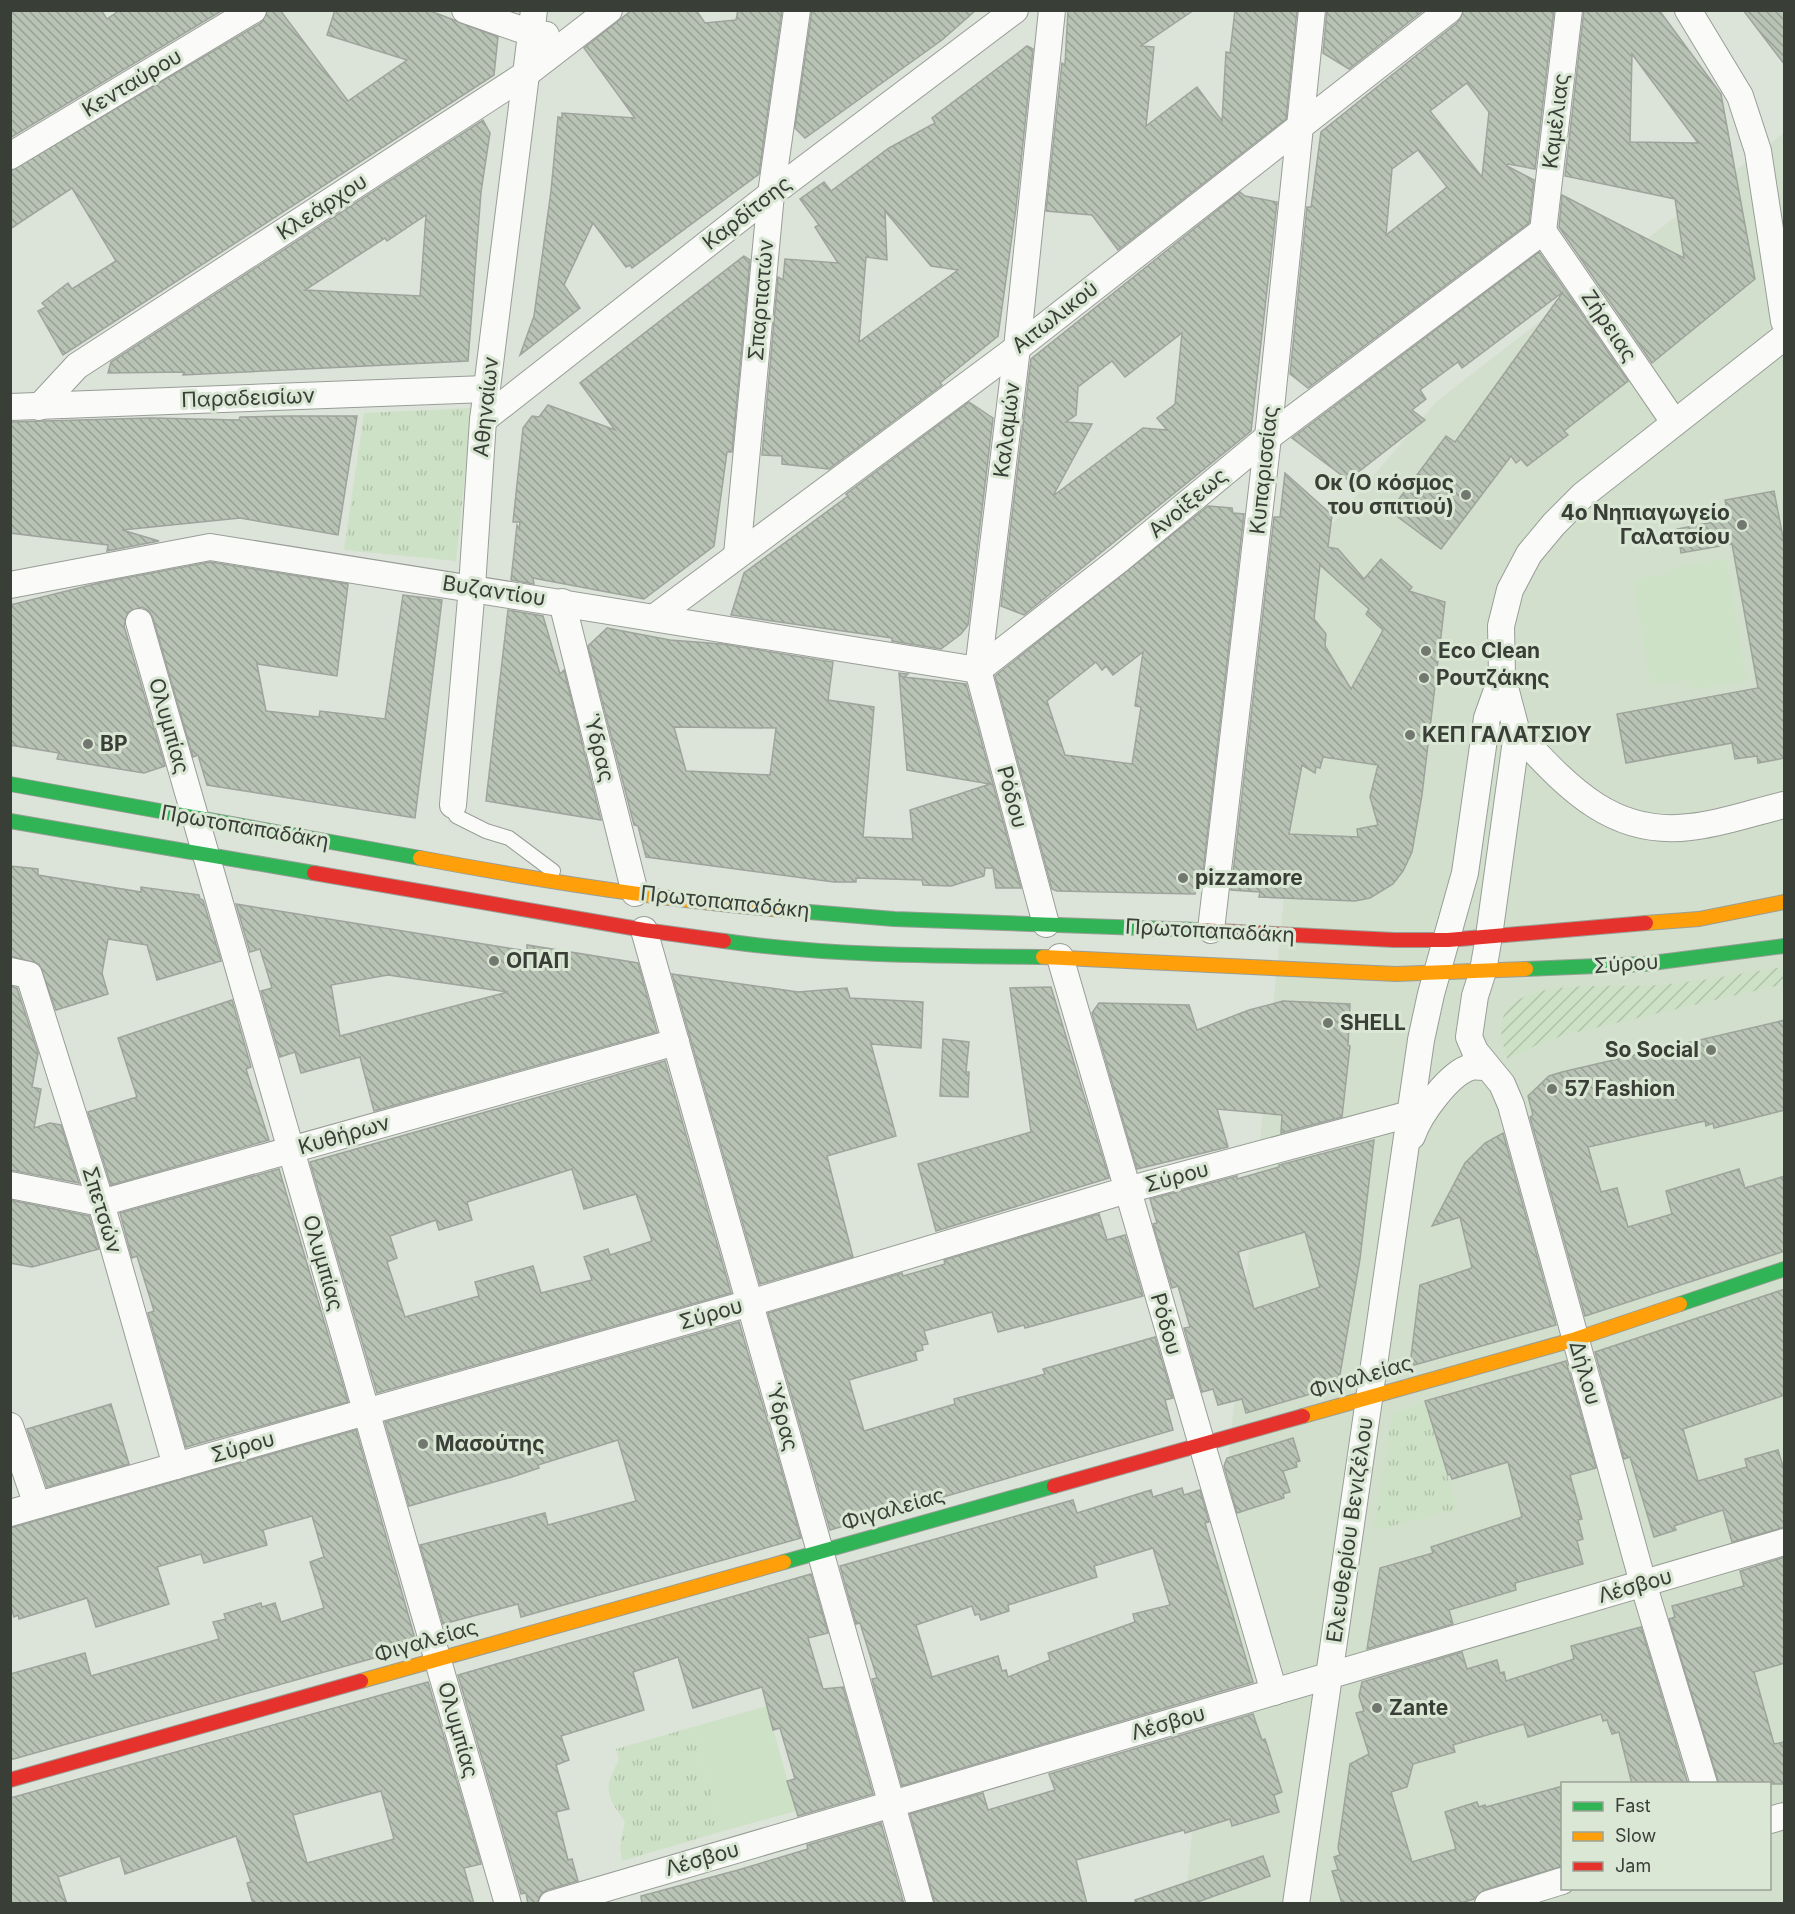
<svg xmlns="http://www.w3.org/2000/svg" width="1795" height="1914" viewBox="0 0 1795 1914" font-family="Inter,sans-serif">
	<defs>
		<pattern id="park-tufts" width="24" height="20" patternUnits="userSpaceOnUse" patternTransform="scale(1.5)"><rect width="24" height="20" fill="#cde1c6"/><path d="M3 7l-1-3M5 7V3M7 7l1-3M15 17l-1-3M17 17v-4M19 17l1-3" fill="none" stroke="#b1c2ab"/></pattern>
		<pattern id="garden-furrows" width="10" height="10" patternUnits="userSpaceOnUse" patternTransform="scale(1.5)"><rect width="10" height="10" fill="#cde1c6"/><path d="M-1 1l2-2M0 10L10 0M9 11l2-2" fill="none" stroke="#b1c2ab"/></pattern>
		<pattern id="building-back-hatch" width="6" height="6" patternUnits="userSpaceOnUse" patternTransform="scale(1.5)"><rect width="6" height="6" fill="#b8c3b5"/><path d="M-1 5l2 2M0 0l6 6M5-1l2 2" fill="none" stroke="#97a094"/></pattern>
	</defs>
	<rect width="100%" height="100%" fill="#dce3d9"/>
	<path fill="#d2dfcd" fill-rule="evenodd" d="M1784 133V1903L1185 1904 1319 540 1437 401ZM1562 1784H1770V1888H1562Z"/>
	<g fill="url(#park-tufts)">
		<polygon points="472,408 456,561 344,550 364,413"/>
		<polygon points="1426,1403 1457,1509 1373,1531 1392,1413"/>
		<path d="M693 1727 723 1831 622 1861 620 1847 625 1822C607 1795 602 1790 619 1760L616 1749Z"/>
	</g>
	<path fill="url(#garden-furrows)" d="M1784 967V984L1564 1035 1536 1045 1508 1060C1500 1039 1495 1013 1518 1000 1551 980 1619 988 1658 985 1700 982 1743 973 1784 967Z"/>
	<g fill="#cde1c6">
		<polygon points="1726,559 1746,681 1690,690 1688,680 1651,686 1633,579 1671,573 1670,568"/>
		<polygon points="767,1706 796,1811 723,1831 693,1727"/>
	</g>
	<g fill="url(#building-back-hatch)" stroke="#9ea49c" stroke-width="1.5" fill-rule="evenodd">
		<polygon points="10,10 101,10 107,19 120,10 223,10 10,138"/>
		<polygon points="268,10 280,10 348,101 407,60 327,35 335,10 428,10 498,37 494,75 63,355 38,311 46,307 42,303 68,283 72,289 116,261 72,188 10,229 10,171 261,23"/>
		<polygon points="632,10 696,10 705,23 736,20 738,10 782,10 759,174 632,268 630,265 626,267 593,223 564,285 580,308 520,355 534,316 551,191 558,117 562,118 562,113 635,118 584,48"/>
		<polygon points="812,10 976,10 942,40 805,138 795,128"/>
		<polygon points="1068,10 1194,10 1141,46 1154,47 1146,126 1197,87 1222,121 1226,52 1230,53 1235,10 1297,10 1286,119 1118,250 1092,215 1046,211 1062,63 1065,65"/>
		<polygon points="1327,10 1424,10 1349,69 1323,53"/>
		<path d="M1464 10H1554L1535 169 1508 164 1507 166 1534 180 1529 223 1308 388 1290 374 1307 207H1311L1321 132 1458 22ZM1467 83 1489 112 1482 177 1430 111ZM1418 150 1447 187 1386 235 1392 169Z"/>
		<path d="M1584 10H1659L1721 94 1755 279 1652 363 1559 227 1562 195 1684 258 1675 199 1565 176ZM1632 54 1698 143 1630 142Z"/>
		<polygon points="1743,10 1785,10 1785,65"/>
		<path d="M1027 46 1033 49 1016 208 998 336 940 383 942 385 829 469 782 464V456L762 455 778 277 783 280 785 259 838 263 815 227 819 225 800 199 824 182 831 191 889 148 935 123 932 118ZM885 211 931 266 958 270 859 342 866 257 887 260Z"/>
		<path d="M483 120 490 133 481 192 468 361 183 375 184 372 108 373 111 362ZM426 215 420 296 305 290 385 238 387 241Z"/>
		<path d="M1240 192 1245 196 1277 202 1251 431 1024 615 1001 606 1031 359ZM1182 333 1175 404 1157 418 1167 430 1143 428 1053 496 1092 424 1066 422 1076 415 1078 387 1112 361 1125 377Z"/>
		<polygon points="1539,252 1628,381 1564,431 1568,435 1527,466 1521,459 1516,463 1511,456 1441,549 1390,511 1446,436 1455,442 1563,292 1462,368 1458,362 1420,390 1426,399 1412,410 1425,420 1348,480 1292,438"/>
		<polygon points="744,256 750,260 732,452 727,452 714,546 644,599 533,578 534,584 511,580 517,525 519,529 520,522 513,522 523,428 532,416 539,417 548,405 615,430 580,383"/>
		<polygon points="969,402 993,418 968,625 961,634 941,649 892,641 892,638 731,615 744,573 848,496 846,494"/>
		<polygon points="289,416 357,416 338,535 240,518 122,530 159,541 107,551 108,545 10,533 10,422 151,418 239,420 240,417"/>
		<path d="M1285 473 1332 515 1328 547 1338 549 1364 579 1381 559 1412 587 1409 591 1445 602 1422 795 1412 852 1403 871 1393 884 1370 898 1355 901 1259 897 1260 892 1231 890 1274 517H1280ZM1320 565 1369 609 1366 614 1383 630 1351 689 1325 646 1326 634 1314 619ZM1323 757 1378 765 1370 797 1378 825 1357 829 1358 837 1289 834 1302 765 1315 773 1316 767 1320 768Z"/>
		<polygon points="1774,491 1785,548 1785,758 1758,763 1757,756 1735,759 1732,743 1626,763 1617,714 1758,688 1732,544 1681,553 1677,529 1729,519 1725,500"/>
		<path d="M1208 506 1232 508 1233 513 1244 514 1201 889H1196L1195 894 1057 891 1052 889 995 676ZM1143 652 1135 706 1141 707 1132 764 1065 755 1047 701 1096 662 1102 670 1106 666 1113 675Z"/>
		<polygon points="210,562 348,584 337,676 257,664 266,711 319,717 320,711 385,719 403,595 442,600 415,818 207,785 198,755 193,757 153,618 149,611 142,607 128,612 124,626 165,766 144,773 57,759 59,753 10,745 10,605 99,583"/>
		<polygon points="508,610 543,616 560,674 564,670 601,820 486,801"/>
		<path d="M607 628 670 640 722 644 833 662 828 700 874 707 863 837 913 839 910 810 990 784 907 770 899 673 908 674 904 677 966 684 1021 888H996L993 868H985L984 876 951 886 923 885 922 880 856 878V882H834L646 857 638 826 634 825 588 646ZM674 727 776 728 770 775 686 771Z"/>
		<polygon points="10,866 38,869 38,875 141,892 141,887 199,895 200,899 203,900 221,961 157,980 147,945 108,939 102,973 108,994 56,1010 39,964 10,956"/>
		<path d="M236 904 527 951V945L638 963 657 1032 374 1111 360 1057 301 1073 295 1052 280 1057 261 991 272 988 260 949 250 952ZM388 975 508 992 340 1036 331 985Z"/>
		<polygon points="672,974 798,992 847,988 850,998 923,1002 921,1048 871,1044 896,1136 827,1156 853,1257 760,1284"/>
		<polygon points="10,986 17,988 38,1053 32,1087 41,1089 34,1128 50,1123 61,1125 79,1183 10,1170"/>
		<polygon points="1051,987 1109,1178 936,1231 918,1164 1031,1132 1010,988"/>
		<polygon points="232,1000 251,1067 246,1069 269,1140 111,1185 88,1112 137,1097 118,1038"/>
		<polygon points="1283,1001 1350,1004 1348,1045 1350,1046 1342,1117 1281,1133 1282,1115 1217,1109 1228,1147 1137,1169 1092,1013 1099,1003 1189,1005 1197,1030 1249,1010"/>
		<polygon points="1785,1020 1785,1110 1714,1128 1713,1123 1706,1126 1705,1121 1588,1147 1601,1192 1617,1188 1628,1227 1672,1214 1666,1191 1739,1169 1745,1188 1785,1176 1785,1251 1585,1316 1530,1117 1533,1115 1528,1096 1549,1076 1562,1072"/>
		<polygon points="943,1039 969,1042 966,1072 969,1072 968,1097 940,1096"/>
		<path d="M665 1061 731 1293 377 1393 310 1162ZM572 1169 584 1209 636 1194 652 1241 610 1255 608 1249 584 1257 592 1280 541 1293 533 1266 475 1282 479 1296 405 1317 387 1262 397 1258 390 1236 436 1220 439 1230 472 1220 467 1202Z"/>
		<polygon points="1503,1133 1556,1325 1414,1365 1411,1357 1420,1285 1472,1268 1460,1217 1432,1226 1465,1163 1485,1143"/>
		<path d="M1374 1140 1360 1259 1338 1386 1246 1413 1242 1399 1218 1405 1213 1389 1202 1392 1184 1328 1190 1327 1178 1286 1172 1288 1153 1224 1157 1223 1150 1199 1237 1176V1179L1279 1167V1165ZM1305 1232 1320 1287 1254 1309 1238 1252Z"/>
		<polygon points="279,1169 348,1402 186,1447 148,1313 154,1311 137,1256 132,1258 120,1213"/>
		<polygon points="10,1200 89,1216 99,1249 32,1267 10,1263"/>
		<polygon points="1099,1214 1107,1240 1125,1235 1143,1296 1025,1328 1024,1325 998,1332 992,1312 924,1331 928,1344 922,1345 923,1350 915,1352 917,1360 849,1380 864,1431 955,1404 954,1399 1045,1374 1043,1369 1155,1337 1173,1398 1165,1400 1173,1430 830,1530 768,1313 902,1273 903,1276 945,1264 944,1260"/>
		<polygon points="1785,1289 1785,1395 1683,1429 1698,1481 1747,1467 1745,1459 1778,1450 1785,1473 1785,1527 1732,1542 1723,1510 1674,1526 1676,1530 1654,1537 1630,1457 1624,1459 1595,1352"/>
		<polygon points="739,1322 801,1538 521,1617 518,1604 443,1624 420,1545 545,1513 548,1525 636,1501 618,1440 538,1465 539,1468 512,1477 409,1506 385,1422"/>
		<polygon points="1566,1361 1596,1468 1570,1475 1582,1519 1578,1520 1583,1539 1577,1541 1583,1564 1515,1583 1516,1590 1449,1610 1453,1624 1367,1649 1380,1568 1433,1553 1431,1547 1522,1517 1508,1462 1452,1479 1450,1474 1448,1475 1425,1401"/>
		<polygon points="111,1404 129,1464 47,1487 27,1429"/>
		<polygon points="356,1430 417,1646 10,1760 10,1674 85,1653 91,1676 219,1639 213,1622 226,1619 224,1614 261,1603 262,1607 275,1603 281,1622 324,1608 310,1562 324,1557 312,1516 263,1530 267,1545 204,1563 201,1554 157,1567 169,1604 96,1627 87,1598 19,1619 18,1615 14,1617 10,1604 10,1528"/>
		<polygon points="1293,1438 1300,1461 1296,1462 1297,1467 1283,1471 1290,1492 1283,1494 1284,1498 1237,1513 1224,1466 1227,1458"/>
		<path d="M1182 1488 1184 1495 1200 1490 1209 1522 1205 1523 1253 1682 902 1786 872 1679 877 1678 860 1623 856 1624 840 1566 1073 1500 1077 1513 1151 1490 1153 1497ZM1153 1548 1170 1605 1133 1614 1135 1622 1048 1653 1050 1660 1008 1677 1006 1670 1002 1671 998 1656 932 1677 916 1625 972 1606 975 1615 979 1614 981 1620 1009 1611 1008 1605 1097 1577 1094 1566Z"/>
		<polygon points="1785,1557 1785,1663 1754,1672 1774,1744 1785,1742 1785,1784 1719,1784 1669,1619 1675,1617 1672,1606 1744,1586 1740,1571"/>
		<polygon points="811,1574 828,1633 808,1638 823,1689 843,1687 873,1794 798,1816 787,1781 795,1779 780,1728 773,1730 762,1687 693,1708 678,1657 633,1672 644,1710 561,1736 569,1760 556,1765 569,1809 556,1812 568,1860 572,1859 578,1881 547,1890 541,1894 537,1904 528,1904 526,1893 521,1894 458,1675"/>
		<polygon points="1641,1627 1688,1784 1632,1784 1619,1732 1612,1734 1607,1720 1603,1721 1601,1714 1528,1737 1524,1724 1453,1745 1455,1752 1413,1764 1407,1787 1391,1792 1412,1862 1456,1849 1445,1812 1477,1802 1479,1807 1485,1805 1486,1807 1563,1786 1563,1866 1484,1890 1474,1899 1457,1904 1342,1904 1332,1871 1338,1870 1334,1857 1340,1855 1338,1848 1350,1764 1369,1754 1356,1713 1364,1711 1359,1696 1362,1682 1462,1652 1467,1669 1497,1660 1500,1673 1504,1672 1506,1681 1574,1659 1571,1646"/>
		<path d="M428 1682 481 1864 464 1868 474 1904H253L247 1883 251 1882 236 1836 125 1874 120 1856 58 1877 67 1904H10V1798ZM381 1791 394 1839 307 1863 293 1815Z"/>
		<polygon points="1253,1714 1262,1740 1265,1739 1282,1792 1274,1795 1279,1812 1232,1826 1230,1819 1185,1833 1184,1830 1076,1860 1087,1904 935,1904 910,1814 983,1793 988,1810 1055,1790 1049,1774"/>
		<polygon points="881,1823 904,1904 642,1904 641,1896 738,1870 808,1849 807,1845"/>
		<polygon points="1263,1856 1270,1876 1192,1904 1136,1904 1135,1900"/>
	</g>
	<g fill="none" stroke-linecap="round" stroke-linejoin="round">
		<g stroke="#989e96" stroke-width="16">
			<polyline id="lane" points="453,805 456,816 486,831 509,838 553,871"/>
		</g>
		<g stroke="#989e96" stroke-width="28">
			<g id="street">
				<polyline points="465,10 531,33 546,35"/>
				<polyline points="1688,10 1740,96 1758,151 1784,321"/>
				<polyline points="10,156 253,10"/>
				<polyline points="1543,231 1674,422"/>
				<polyline points="1543,231 1569,10"/>
				<polyline points="10,407 486,389"/>
				<polyline points="39,407 77,366 526,74 609,10"/>
				<polyline points="483,420 771,194 1015,10"/>
				<polyline points="737,555 771,194 797,10"/>
				<polyline points="10,585 210,547 978,670"/>
				<polyline points="562,602 635,893"/>
				<polyline points="655,617 1017,348 1449,10"/>
				<polyline points="139,622 508,1904"/>
				<polyline points="978,670 1120,559 1268,437 1543,231"/>
				<path d="M1517 733C1566 785 1611 837 1690 827 1722 824 1754 812 1784 805"/>
				<polyline points="453,805 472,587 483,420 534,10"/>
				<polyline points="1046,924 978,670 1017,348 1052,10"/>
				<polyline points="644,930 920,1904"/>
				<polyline points="1211,930 1268,437 1312,10"/>
				<polyline points="1060,957 1274,1692"/>
				<polyline points="10,971 29,975 101,1203 176,1466"/>
				<path d="M1412 1136C1419 1115 1449 1073 1471 1067 1475 1066 1481 1067 1485 1067"/>
				<polyline points="10,1185 101,1203 676,1042"/>
				<polyline points="10,1426 37,1505"/>
				<polyline points="10,1513 750,1303 1127,1190 1410,1114"/>
				<polyline points="1704,1784 1643,1583 1511,1105 1502,1084 1475,1051 1469,1037 1475,996 1483,971 1489,936 1517,733 1502,676 1501,626 1510,590 1529,554 1554,524 1583,495 1784,337"/>
				<polyline points="1770,1820 1784,1816"/>
				<polyline points="552,1904 1784,1542"/>
				<polyline points="1296,1904 1421,1040 1431,994 1465,873 1487,718 1502,676"/>
				<polyline points="1488,1904 1562,1881"/>
			</g>
		</g>
		<g stroke="#989e96" stroke-width="16">
			<g id="fast">
				<polyline points="10,784 420,858"/>
				<polyline points="10,821 314,873"/>
				<polyline points="773,909 894,919 1198,930"/>
				<path d="M724 941C830 956 936 956 1043 957"/>
				<polyline points="1526,969 1644,964 1784,946"/>
				<polyline points="1680,1304 1784,1269"/>
				<polyline points="784,1562 1054,1486"/>
			</g>
		</g>
		<g stroke="#989e96" stroke-width="16">
			<g id="slow">
				<path d="M420 858C537 880 655 899 773 909"/>
				<polyline points="1646,923 1699,919 1784,902"/>
				<polyline points="1043,957 1396,974 1526,969"/>
				<polyline points="1303,1416 1576,1339 1680,1304"/>
				<polyline points="361,1681 784,1562"/>
			</g>
		</g>
		<g stroke="#989e96" stroke-width="16">
			<g id="jam">
				<polyline points="314,873 644,930 724,941"/>
				<polyline points="1198,930 1394,940 1448,940 1646,923"/>
				<polyline points="1054,1486 1303,1416"/>
				<polyline points="10,1780 361,1681"/>
			</g>
		</g>
		<use href="#lane" stroke="#fafbf9" stroke-width="14"/>
		<use href="#street" stroke="#fafbf9" stroke-width="26"/>
		<use href="#fast" stroke="#30b455" stroke-width="14"/>
		<use href="#slow" stroke="#ff9f0a" stroke-width="14"/>
		<use href="#jam" stroke="#e5322d" stroke-width="14"/>
	</g>
	<g fill="#727870" stroke="#dae7d5" stroke-width="2">
		<circle cx="1466" cy="495" r="6"/>
		<circle cx="1742" cy="525" r="6"/>
		<circle cx="1426" cy="651" r="6"/>
		<circle cx="1424" cy="678" r="6"/>
		<circle cx="1410" cy="735" r="6"/>
		<circle cx="88" cy="744" r="6"/>
		<circle cx="1183" cy="878" r="6"/>
		<circle cx="494" cy="961" r="6"/>
		<circle cx="1328" cy="1023" r="6"/>
		<circle cx="1711" cy="1050" r="6"/>
		<circle cx="1552" cy="1089" r="6"/>
		<circle cx="423" cy="1444" r="6"/>
		<circle cx="1377" cy="1708" r="6"/>
	</g>
	<g text-anchor="middle" stroke-width="6" stroke-linejoin="round" paint-order="stroke">
		<g font-size="21" fill="#393e37" stroke="#dae7d5">
			<text transform="translate(132 83) rotate(-31)" y="7">Κενταύρου</text>
			<text transform="translate(1556 121) rotate(-83)" y="7">Καμέλιας</text>
			<text transform="translate(322 207) rotate(-33)" y="7">Κλεάρχου</text>
			<text transform="translate(747 213) rotate(-38)" y="7">Καρδίτσης</text>
			<text transform="translate(761 300) rotate(-85)" y="7">Σπαρτιατών</text>
			<text transform="translate(1055 317) rotate(-38)" y="7">Αιτωλικού</text>
			<text transform="translate(1609 326) rotate(56)" y="7">Ζήρειας</text>
			<text transform="translate(248 398) rotate(-2)" y="7">Παραδεισίων</text>
			<text transform="translate(486 407) rotate(-84)" y="7">Αθηναίων</text>
			<text transform="translate(1007 430) rotate(-83)" y="7">Καλαμών</text>
			<text transform="translate(1264 470) rotate(-84)" y="7">Κυπαρισσίας</text>
			<text transform="translate(1188 503) rotate(-40)" y="7">Ανοίξεως</text>
			<text transform="translate(494 591) rotate(9)" y="7">Βυζαντίου</text>
			<text transform="translate(169 726) rotate(74)" y="7">Ολυμπίας</text>
			<text transform="translate(599 748) rotate(76)" y="7">Ύδρας</text>
			<text transform="translate(1012 797) rotate(75)" y="7">Ρόδου</text>
			<text transform="translate(245 827) rotate(10)" y="7">Πρωτοπαπαδάκη</text>
			<text transform="translate(725 902) rotate(6)" y="7">Πρωτοπαπαδάκη</text>
			<text transform="translate(1210 931) rotate(3)" y="7">Πρωτοπαπαδάκη</text>
			<text transform="translate(1626 964) rotate(-4)" y="7">Σύρου</text>
			<text transform="translate(344 1135) rotate(-16)" y="7">Κυθήρων</text>
			<text transform="translate(1177 1177) rotate(-15)" y="7">Σύρου</text>
			<text transform="translate(102 1210) rotate(73)" y="7">Σπετσών</text>
			<text transform="translate(323 1263) rotate(74)" y="7">Ολυμπίας</text>
			<text transform="translate(711 1314) rotate(-16)" y="7">Σύρου</text>
			<text transform="translate(1166 1324) rotate(74)" y="7">Ρόδου</text>
			<text transform="translate(1585 1373) rotate(74)" y="7">Δήλου</text>
			<text transform="translate(1361 1377) rotate(-16)" y="7">Φιγαλείας</text>
			<text transform="translate(782 1417) rotate(74)" y="7">Ύδρας</text>
			<text transform="translate(243 1447) rotate(-16)" y="7">Σύρου</text>
			<text transform="translate(893 1509) rotate(-16)" y="7">Φιγαλείας</text>
			<text transform="translate(1350 1530) rotate(-82)" y="7">Ελευθερίου Βενιζέλου</text>
			<text transform="translate(1635 1586) rotate(-16)" y="7">Λέσβου</text>
			<text transform="translate(426 1641) rotate(-16)" y="7">Φιγαλείας</text>
			<text transform="translate(1168 1723) rotate(-16)" y="7">Λέσβου</text>
			<text transform="translate(458 1730) rotate(74)" y="7">Ολυμπίας</text>
			<text transform="translate(702 1859) rotate(-16)" y="7">Λέσβου</text>
		</g>
		<g font-size="21" font-weight="bold" fill="#393e37" stroke="#dae7d5" text-anchor="start">
			<text x="1454" y="490" text-anchor="end">Οκ (Ο κόσμος<tspan x="1454" dy="24">του σπιτιού)</tspan></text>
			<text x="1730" y="520" text-anchor="end">4ο Νηπιαγωγείο<tspan x="1730" dy="24">Γαλατσίου</tspan></text>
			<text x="1438" y="658">Eco Clean</text>
			<text x="1436" y="685">Ρουτζάκης</text>
			<text x="1422" y="742">ΚΕΠ ΓΑΛΑΤΣΙΟΥ</text>
			<text x="100" y="751">BP</text>
			<text x="1195" y="885">pizzamore</text>
			<text x="506" y="968">ΟΠΑΠ</text>
			<text x="1340" y="1030">SHELL</text>
			<text x="1699" y="1057" text-anchor="end">So Social</text>
			<text x="1564" y="1096">57 Fashion</text>
			<text x="435" y="1451">Μασούτης</text>
			<text x="1389" y="1715">Zante</text>
		</g>
	</g>
	<rect width="1795" height="1914" fill="none" stroke="#393e37" stroke-width="24"/>
	<rect x="1561" y="1782" width="210" height="108" fill="#dae7d5" stroke="#9aa396" stroke-width="1.5"/>
	<rect x="1573" y="1802" width="30" height="9" fill="#30b455" stroke="#9aa396" stroke-width="1.5"/>
	<text x="1615" y="1812" font-size="18" fill="#393e37">Fast</text>
	<rect x="1573" y="1832" width="30" height="9" fill="#ff9f0a" stroke="#9aa396" stroke-width="1.5"/>
	<text x="1615" y="1842" font-size="18" fill="#393e37">Slow</text>
	<rect x="1573" y="1862" width="30" height="9" fill="#e5322d" stroke="#9aa396" stroke-width="1.5"/>
	<text x="1615" y="1872" font-size="18" fill="#393e37">Jam</text>
</svg>
